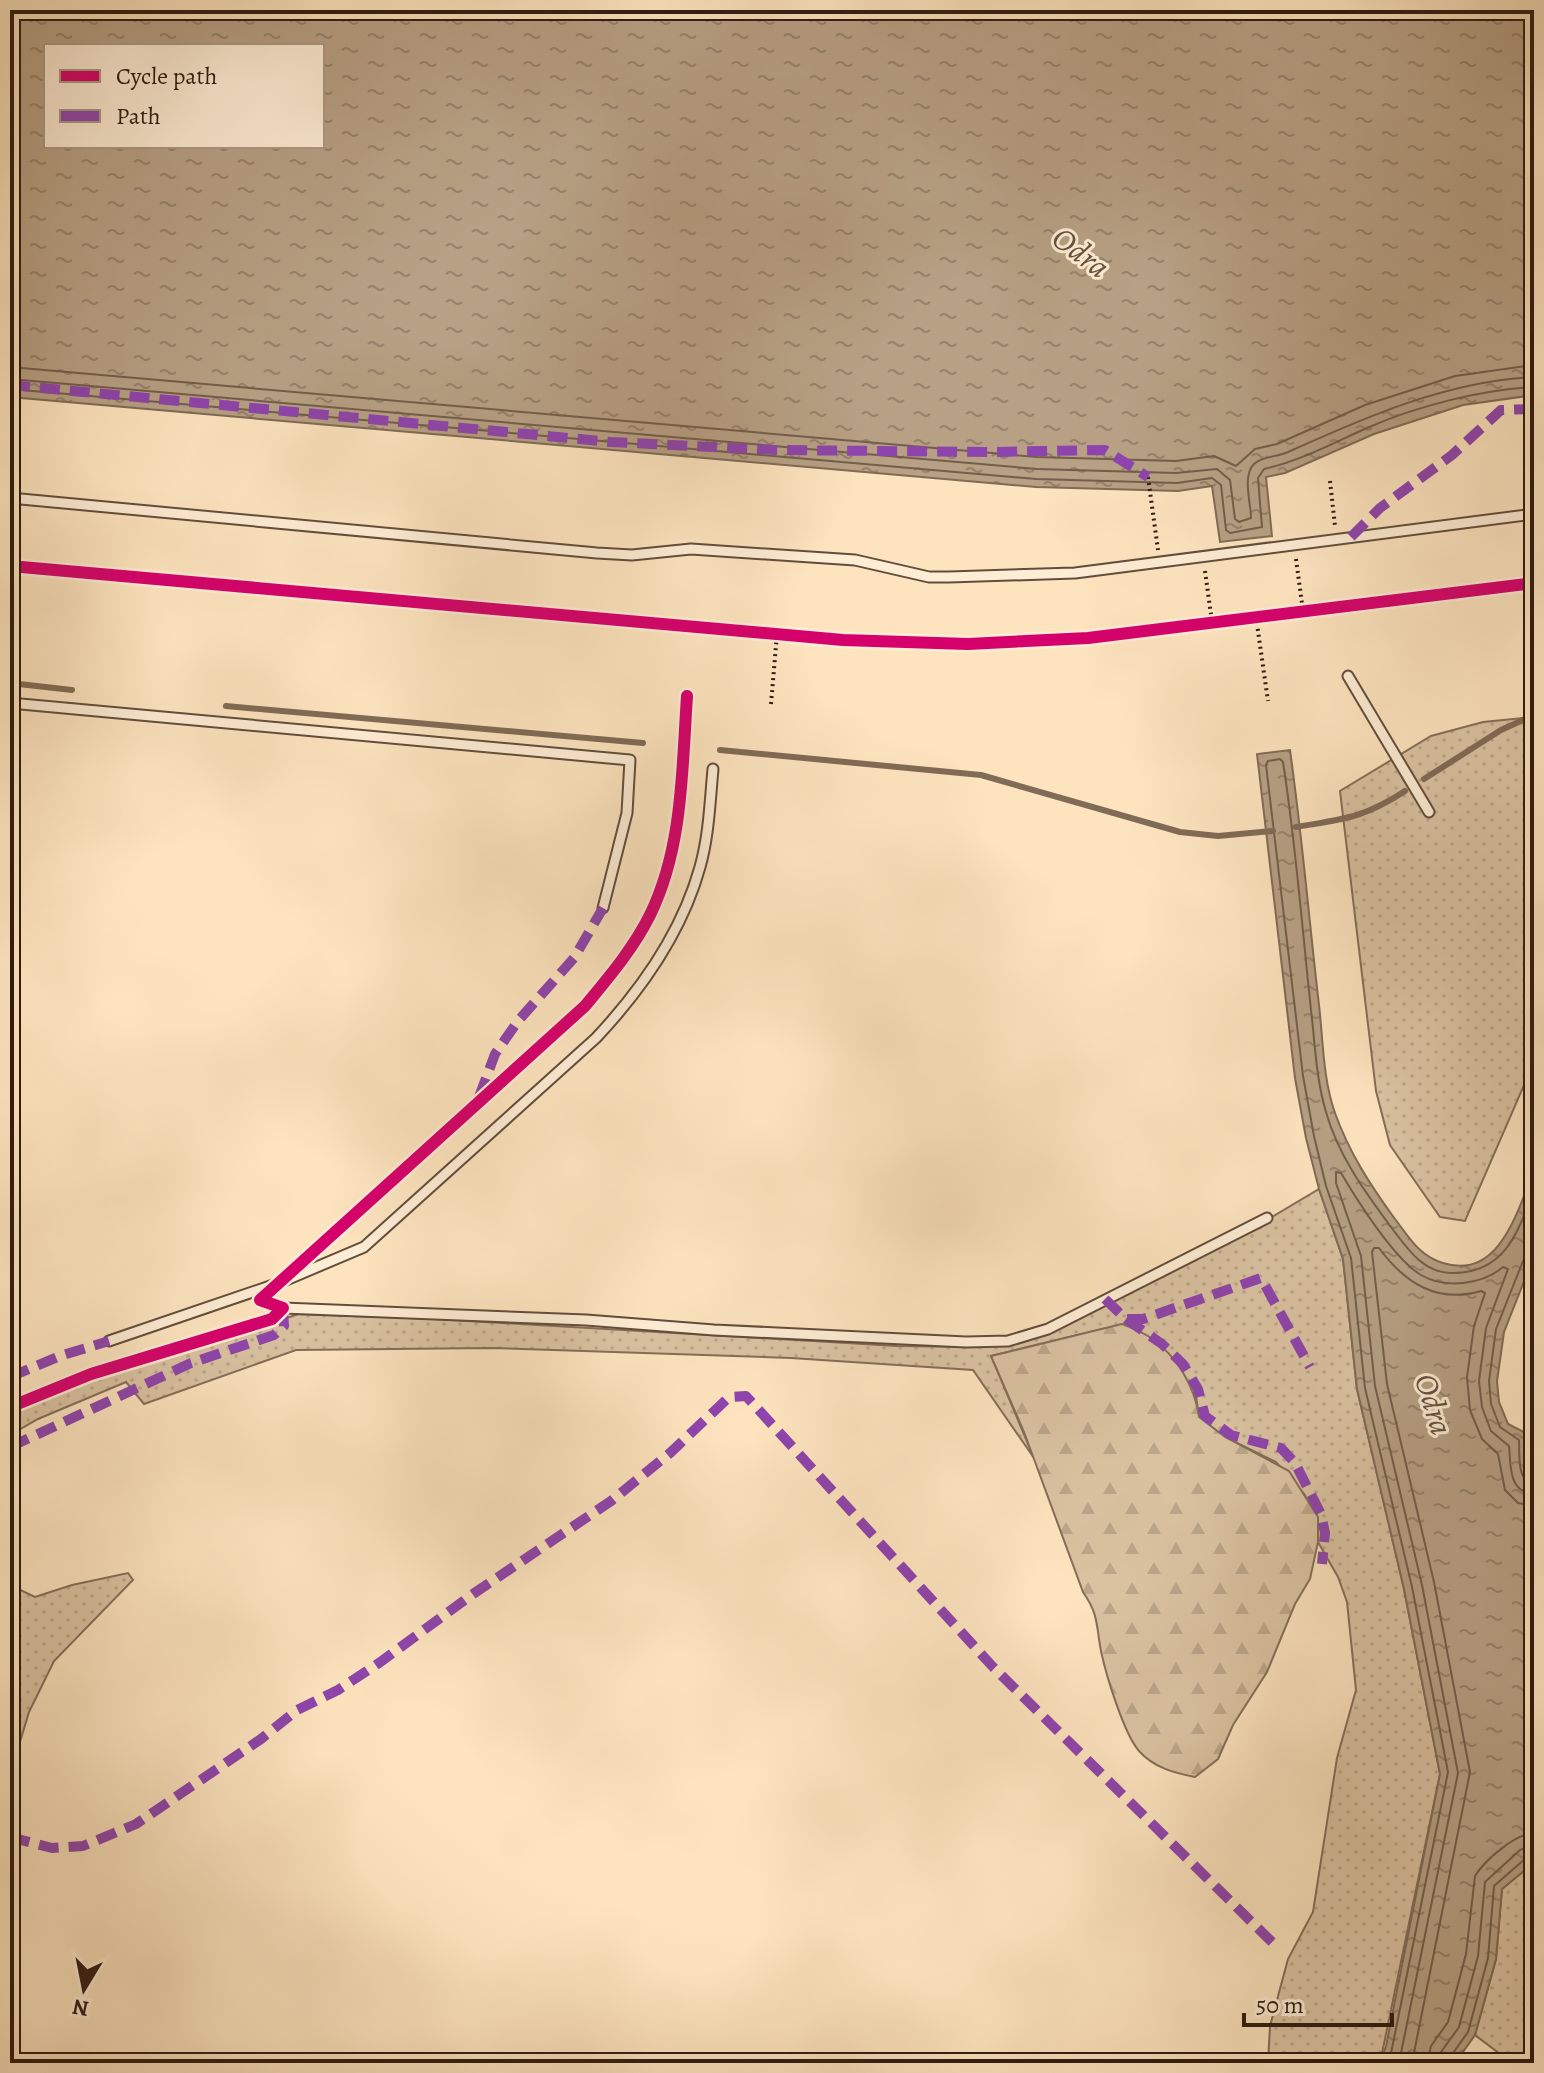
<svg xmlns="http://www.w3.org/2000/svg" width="1544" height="2073" viewBox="0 0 1544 2073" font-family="Alegreya,serif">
	<defs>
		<pattern id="grass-dots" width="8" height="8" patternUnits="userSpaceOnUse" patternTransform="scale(2)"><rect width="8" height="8" fill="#dac2a1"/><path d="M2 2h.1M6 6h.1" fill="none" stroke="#bba68a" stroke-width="1.8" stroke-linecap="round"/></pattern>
		<pattern id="forest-firs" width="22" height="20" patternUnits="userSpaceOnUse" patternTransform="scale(2)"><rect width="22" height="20" fill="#dac2a1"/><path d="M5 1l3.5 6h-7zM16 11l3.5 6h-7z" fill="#bba68a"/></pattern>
		<pattern id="water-ripples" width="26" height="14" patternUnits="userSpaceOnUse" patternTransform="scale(2)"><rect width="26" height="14" fill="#b7a084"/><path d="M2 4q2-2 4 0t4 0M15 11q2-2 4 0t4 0" fill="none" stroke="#95826b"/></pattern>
	</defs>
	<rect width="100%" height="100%" fill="#fde4bf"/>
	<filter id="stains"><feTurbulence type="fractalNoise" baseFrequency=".0025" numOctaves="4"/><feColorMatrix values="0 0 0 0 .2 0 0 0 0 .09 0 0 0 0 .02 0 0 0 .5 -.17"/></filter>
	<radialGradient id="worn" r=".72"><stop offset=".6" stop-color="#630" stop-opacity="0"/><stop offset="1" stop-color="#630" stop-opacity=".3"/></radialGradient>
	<g fill="url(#grass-dots)" stroke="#846e59" stroke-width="2">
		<polygon points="1534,717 1534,1062 1465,1221 1440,1217 1390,1145 1376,1091 1340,791 1431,736 1483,722"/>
		<polygon points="1319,1189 1343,1259 1357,1389 1404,1589 1440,1774 1380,2063 1268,2063 1270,2026 1288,1959 1313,1912 1337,1758 1356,1690 1347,1602 1338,1577 1318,1542 1305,1495 1276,1462 1225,1437 1199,1417 1196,1396 1123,1324 991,1356 1034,1458 973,1370 791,1358 492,1348 296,1350 144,1404 126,1382 38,1419 10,1435 10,1412 92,1378 299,1314 435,1319 897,1346 983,1347 1011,1343 1119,1296 1230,1242"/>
		<polygon points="128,1573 133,1580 54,1661 29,1712 10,1775 10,1585 35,1597 72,1585"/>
		<polygon points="1534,1849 1534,2063 1512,2063 1475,2035 1496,1959 1502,1889 1530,1866"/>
	</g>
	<path fill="url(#forest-firs)" stroke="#846e59" stroke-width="2" d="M1122 1324C1132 1328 1143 1332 1151 1338 1177 1356 1195 1387 1199 1417L1225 1437 1289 1471 1318 1517V1542L1310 1579 1295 1604 1267 1672 1233 1725 1218 1759 1195 1777C1175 1773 1154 1768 1139 1751 1124 1734 1106 1675 1101 1651 1096 1625 1099 1615 1083 1592L1024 1432 991 1356Z"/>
	<g fill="url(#water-ripples)" stroke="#806b56" stroke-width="2" fill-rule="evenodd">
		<path d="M10 10H1534V395L1463 405 1374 434 1285 473 1266 477 1272 536 1220 542 1212 486 1178 491 1036 487 10 397ZM46 46H322V146H46Z"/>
		<path d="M1290 750C1302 835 1309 920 1319 1005 1323 1039 1323 1080 1335 1113 1349 1152 1370 1185 1395 1219 1409 1237 1419 1256 1443 1263 1500 1281 1518 1209 1534 1170V1256L1504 1332 1497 1381 1499 1402 1508 1424 1526 1433 1534 1516V1849L1530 1866 1502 1889 1496 1959 1475 2035 1455 2063H1380L1386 2046 1440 1774 1404 1589 1357 1389 1343 1259 1319 1189 1306 1138 1295 1078 1257 754Z"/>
	</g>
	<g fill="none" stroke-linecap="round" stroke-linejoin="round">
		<g stroke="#725e4a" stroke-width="2">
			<polyline points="10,367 1037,457 1176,461 1214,456 1236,466 1255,449 1277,444 1365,405 1455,376 1534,365"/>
			<path d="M10 379 1037 469 1176 473 1217 469 1230 480 1235 519 1239 522 1251 518C1251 503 1242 476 1254 464 1262 456 1278 457 1288 452 1366 417 1447 381 1534 377"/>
			<path d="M10 389 1036 479 1177 483 1212 478 1221 485 1226 530 1230 533 1262 527 1258 478 1264 469C1300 461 1333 443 1367 428 1417 406 1480 390 1534 387"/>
			<path d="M1534 1256 1523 1261 1496 1329 1489 1381 1491 1404 1500 1427 1519 1440C1520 1455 1516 1481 1534 1484"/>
			<path d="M1389 2063 1448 1772 1412 1587 1365 1388 1351 1258 1326 1186 1314 1136 1303 1076 1266 765 1268 761 1280 759 1283 762C1296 845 1302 927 1311 1010 1315 1043 1316 1079 1326 1112 1338 1155 1365 1192 1391 1227 1407 1248 1422 1272 1451 1273 1505 1274 1517 1233 1534 1191"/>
			<path d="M1399 2063 1458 1773 1422 1585 1375 1386 1361 1256 1336 1183V1172L1341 1173C1357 1200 1394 1259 1421 1275 1445 1289 1482 1285 1503 1267L1508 1269 1486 1328 1479 1381 1482 1407 1491 1431 1509 1446C1511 1466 1508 1492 1534 1494"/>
			<path d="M1412 2063 1470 1772 1434 1582 1387 1384 1372 1252 1374 1248H1379C1405 1283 1437 1304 1481 1291L1485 1293 1474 1326 1467 1377 1470 1410 1482 1439 1498 1454 1505 1490 1518 1503 1534 1506"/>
			<path d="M1427 2063 1431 2046 1448 2022 1466 1954 1475 1876C1485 1860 1515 1834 1534 1833"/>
			<polyline points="1439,2063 1441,2052 1459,2027 1478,1956 1485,1882 1520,1850 1534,1845"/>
			<polyline points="1449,2063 1451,2056 1468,2032 1488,1958 1494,1886 1526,1858 1534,1856"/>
		</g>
		<g stroke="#806b56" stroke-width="6">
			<polyline points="10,683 72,690"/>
			<polyline points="226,706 643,743"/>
			<polyline points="720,750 981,775 1180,832 1218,836 1273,831"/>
			<polyline points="1424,779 1501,730 1534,715"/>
			<path d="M1296 827C1343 819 1364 818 1405 791"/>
		</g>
		<g stroke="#624d3c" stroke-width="13">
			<g id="lane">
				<polyline points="10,498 597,553 632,555 691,549 855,560 929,577 949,577 1075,573 1534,514"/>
				<polyline points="1348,676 1429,812"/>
				<polyline points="10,703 630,760 627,813 603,908"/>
				<polyline points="283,1308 586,1320 714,1330 966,1342 1008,1341 1048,1329 1267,1218"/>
				<path d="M109 1341 279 1283 364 1247 596 1038C642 989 682 932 700 867 709 835 710 801 713 769"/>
			</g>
		</g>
		<g stroke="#2e1b11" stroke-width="4" stroke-dasharray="2 4" stroke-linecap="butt">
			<polyline points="1148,477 1158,550"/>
			<polyline points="1330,481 1335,526"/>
			<polyline points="1296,559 1303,611"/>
			<polyline points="1205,571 1212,622"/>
			<polyline points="1256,617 1268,701"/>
			<polyline points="771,704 777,634"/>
		</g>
		<use href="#lane" stroke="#feedd5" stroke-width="9"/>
		<g stroke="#8e44ad" stroke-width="10" stroke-dasharray="20 10" stroke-linecap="butt">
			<polyline points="10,385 611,442 775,450 991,452 1105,450 1148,477"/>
			<polyline points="1351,537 1380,508 1452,455 1501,410 1534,409"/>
			<polyline points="479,1097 495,1054 518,1021 574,958 603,908"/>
			<polyline points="1105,1299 1126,1319 1143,1319 1261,1278 1310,1367"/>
			<polyline points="1126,1319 1162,1344 1183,1364 1198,1389 1205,1416 1231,1435 1281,1448 1295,1463 1321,1514 1325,1533 1322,1564"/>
			<polyline points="10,1377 60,1356 109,1341"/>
			<polyline points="10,1447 191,1363 274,1335 284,1326 283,1308"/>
			<polyline points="10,1837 52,1848 83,1846 136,1824 261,1739 297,1710 338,1690 379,1663 473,1594 611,1501 670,1453 729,1397 746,1396 993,1667 1279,1949"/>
		</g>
		<g stroke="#feedd5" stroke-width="17">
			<g id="cycleway">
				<polyline points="10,566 843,640 968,644 1088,638 1534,583"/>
				<path d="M10 1407 91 1374 272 1319 283 1308 260 1300 585 1006C609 977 633 949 650 915 683 848 682 769 687 696"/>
			</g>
		</g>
		<use href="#cycleway" stroke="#d6006c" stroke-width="12"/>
	</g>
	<g text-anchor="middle" stroke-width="6" stroke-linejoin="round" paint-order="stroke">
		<g font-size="32" font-style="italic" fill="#65503f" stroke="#feedd5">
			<text transform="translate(1081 252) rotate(37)" y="11">Odra</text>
			<text transform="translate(1434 1404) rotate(73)" y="11">Odra</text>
		</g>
	</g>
	<rect width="1544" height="2073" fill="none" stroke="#fde4bf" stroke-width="40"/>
	<rect x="12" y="12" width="1520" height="2049" fill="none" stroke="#2e1b11" stroke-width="4"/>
	<rect x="20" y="20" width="1504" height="2033" fill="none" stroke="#2e1b11" stroke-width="2"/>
	<rect x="44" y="44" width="280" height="104" fill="#feedd5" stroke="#ab9987" stroke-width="2"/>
	<rect x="60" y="70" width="40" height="12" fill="#d6006c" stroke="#ab9987" stroke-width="2"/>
	<text x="116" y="84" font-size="24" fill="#2e1b11">Cycle path</text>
	<rect x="60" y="110" width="40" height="12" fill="#8e44ad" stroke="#ab9987" stroke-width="2"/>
	<text x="116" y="124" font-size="24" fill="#2e1b11">Path</text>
	<g transform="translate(84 1989) rotate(190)" stroke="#feedd5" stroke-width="6" paint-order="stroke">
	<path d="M0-6L14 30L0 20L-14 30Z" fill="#2e1b11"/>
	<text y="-12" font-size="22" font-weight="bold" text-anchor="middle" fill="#2e1b11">N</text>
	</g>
	<path d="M1244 2013v12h148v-12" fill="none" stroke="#2e1b11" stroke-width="4"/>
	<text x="1256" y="2013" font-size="24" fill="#2e1b11" stroke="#feedd5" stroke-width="6" paint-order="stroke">50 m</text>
	<rect width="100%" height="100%" filter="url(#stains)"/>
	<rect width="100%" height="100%" fill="url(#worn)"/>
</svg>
